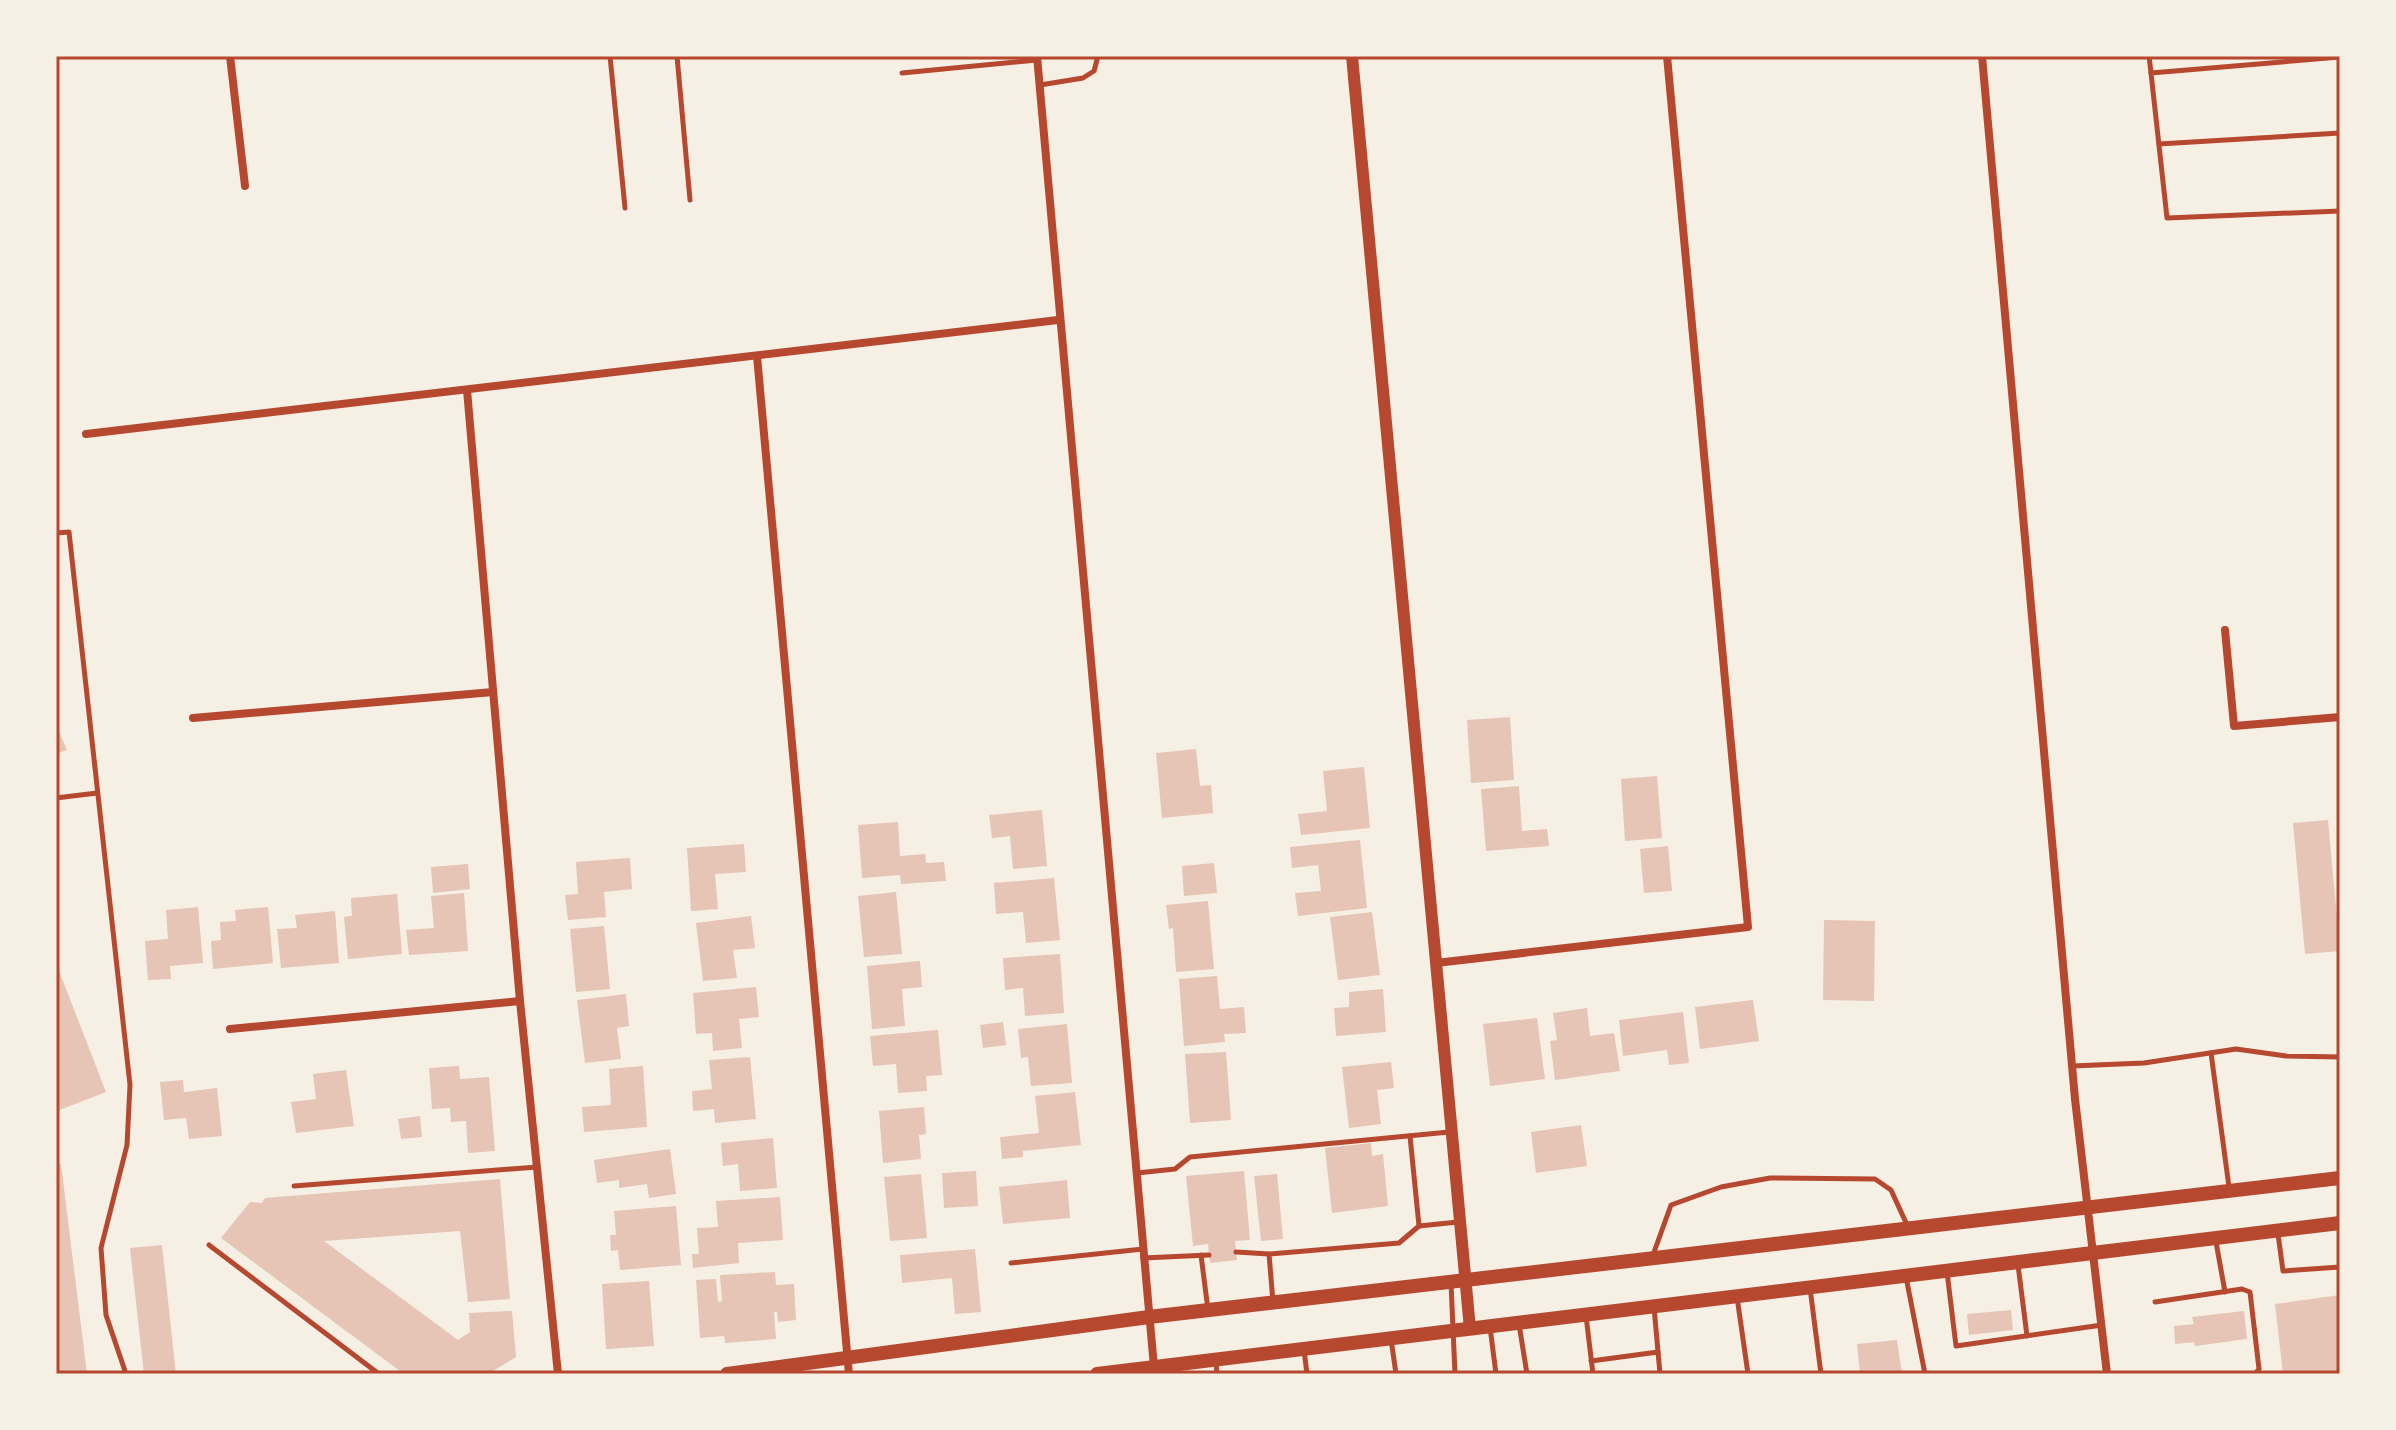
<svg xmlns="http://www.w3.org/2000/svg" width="2396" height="1430" viewBox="0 0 2396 1430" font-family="'DM Sans',sans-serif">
	<rect width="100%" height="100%" fill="#f6efe4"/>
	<g fill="#e6c5b7">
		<polygon points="1510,717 1514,780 1471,783 1467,720"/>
		<polygon points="56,724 67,750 56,754"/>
		<polygon points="1196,749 1200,786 1211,785 1213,813 1162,818 1156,753"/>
		<polygon points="1364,767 1370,828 1301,835 1298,814 1327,811 1323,771"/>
		<polygon points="1657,776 1662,838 1625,841 1621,779"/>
		<polygon points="1519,786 1522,831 1547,829 1549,846 1486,851 1481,789"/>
		<polygon points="1042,810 1047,866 1013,869 1010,836 992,838 989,815"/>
		<polygon points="2328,820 2340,951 2305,954 2293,823"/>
		<polygon points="898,822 900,856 925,854 926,863 944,862 946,881 901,884 900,875 862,878 858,825"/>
		<polygon points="1360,840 1367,908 1298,916 1295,893 1321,891 1318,865 1292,868 1290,847"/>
		<polygon points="744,844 746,872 715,874 718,909 691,911 687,848"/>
		<polygon points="1668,846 1672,891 1644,893 1640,849"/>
		<polygon points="630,858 632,889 604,892 606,917 568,920 565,895 578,894 576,862"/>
		<polygon points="1214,863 1217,893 1184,896 1182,866"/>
		<polygon points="468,864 470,889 433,893 431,867"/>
		<polygon points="1054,878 1060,940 1026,943 1023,912 996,914 994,883"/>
		<polygon points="896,892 902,954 864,957 858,896"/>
		<polygon points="464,893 468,951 409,955 406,930 434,928 431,896"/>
		<polygon points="397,894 402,954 348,959 344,917 352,916 351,898"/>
		<polygon points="1208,901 1214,969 1176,972 1173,928 1169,929 1166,905"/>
		<polygon points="198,907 203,963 170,966 171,979 148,980 145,941 168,939 166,910"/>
		<polygon points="268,907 273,963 213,969 211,941 221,940 220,922 236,921 235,910"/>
		<polygon points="335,911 339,963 281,968 277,929 297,928 295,915"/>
		<polygon points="1372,912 1380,975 1338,980 1330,917"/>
		<polygon points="751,916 755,948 733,950 737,978 703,981 696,923"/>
		<polygon points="1824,920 1875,921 1874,1001 1823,1000"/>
		<polygon points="604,926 610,989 576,992 570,929"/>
		<polygon points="1060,954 1064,1013 1025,1016 1023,988 1005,990 1003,958"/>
		<polygon points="920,961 922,987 902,989 905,1026 872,1029 867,966"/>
		<polygon points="56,963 106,1092 57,1111 56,1109"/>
		<polygon points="1217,976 1220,1009 1244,1007 1246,1033 1224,1034 1225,1042 1184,1046 1179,979"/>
		<polygon points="756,987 759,1017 739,1019 742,1048 713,1051 712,1033 696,1034 693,993"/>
		<polygon points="1383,989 1386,1032 1336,1036 1334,1008 1349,1007 1349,992"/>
		<polygon points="626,994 629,1026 617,1028 621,1059 585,1063 577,1000"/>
		<polygon points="1753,1000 1759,1041 1700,1049 1695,1007"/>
		<polygon points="1587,1008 1590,1036 1614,1033 1620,1071 1555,1080 1550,1041 1557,1040 1553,1013"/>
		<polygon points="1683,1012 1689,1063 1669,1065 1667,1050 1623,1056 1619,1020"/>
		<polygon points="1537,1018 1545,1079 1490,1086 1483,1024"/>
		<polygon points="1003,1022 1006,1045 983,1048 980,1025"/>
		<polygon points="1067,1024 1072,1083 1031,1086 1028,1057 1021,1058 1018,1029"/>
		<polygon points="938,1030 942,1075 926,1076 927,1091 898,1093 896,1064 873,1066 870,1036"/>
		<polygon points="1226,1052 1231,1120 1190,1123 1185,1054"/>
		<polygon points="750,1057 756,1119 715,1123 714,1109 693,1111 692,1091 712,1089 709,1060"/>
		<polygon points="1391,1062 1394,1088 1377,1090 1381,1124 1349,1128 1342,1067"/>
		<polygon points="459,1066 460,1079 489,1077 495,1151 468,1153 466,1121 451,1122 450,1108 432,1109 429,1068"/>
		<polygon points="643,1066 647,1127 584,1132 582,1107 611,1105 609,1069"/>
		<polygon points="346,1070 354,1126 296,1133 291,1102 316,1099 313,1074"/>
		<polygon points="183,1080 184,1092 217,1088 222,1136 189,1139 186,1118 164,1120 160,1082"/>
		<polygon points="1075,1092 1081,1145 1023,1151 1023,1157 1002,1159 1000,1137 1039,1133 1035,1096"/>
		<polygon points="924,1107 926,1134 919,1135 921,1159 883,1163 879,1111"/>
		<polygon points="420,1116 422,1137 401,1139 398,1119"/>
		<polygon points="1581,1125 1587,1166 1536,1173 1531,1132"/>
		<polygon points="773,1138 777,1188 740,1191 738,1164 723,1166 721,1143"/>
		<polygon points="1371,1143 1372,1156 1383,1154 1388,1206 1332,1213 1325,1148"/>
		<polygon points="670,1149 676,1194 649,1198 647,1184 619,1188 619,1180 597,1183 594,1160"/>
		<polygon points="56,1164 61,1164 87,1374 56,1374"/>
		<polygon points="976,1171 978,1206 944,1208 942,1173"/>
		<polygon points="1244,1171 1250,1240 1235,1241 1237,1260 1210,1263 1208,1244 1193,1246 1186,1176"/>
		<polygon points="921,1174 927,1238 890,1241 884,1177"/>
		<polygon points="1277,1174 1283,1239 1261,1241 1254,1176"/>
		<polygon points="500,1179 510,1299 468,1302 460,1231 324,1241 458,1340 470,1332 469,1313 512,1311 516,1357 488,1374 404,1374 221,1238 250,1202 262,1203 265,1198"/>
		<polygon points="1067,1180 1070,1218 1003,1224 999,1187"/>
		<polygon points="780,1197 783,1240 738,1243 739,1263 693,1268 692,1254 699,1254 697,1228 718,1227 716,1201"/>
		<polygon points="676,1206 681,1265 620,1270 618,1250 611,1251 610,1235 616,1235 614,1211"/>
		<polygon points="162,1245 176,1374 144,1374 130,1248"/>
		<polygon points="975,1249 981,1312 955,1314 952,1278 902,1283 900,1255"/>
		<polygon points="775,1272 776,1285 794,1284 796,1320 778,1322 777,1312 774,1312 776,1339 725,1343 724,1336 700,1338 696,1280 716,1279 718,1302 722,1301 720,1275"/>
		<polygon points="649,1281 654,1346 606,1349 602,1284"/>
		<polygon points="2340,1295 2340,1374 2283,1374 2275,1304"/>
		<polygon points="2011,1310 2013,1330 1969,1335 1967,1314"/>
		<polygon points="2244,1311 2247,1339 2195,1346 2194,1342 2175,1344 2174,1326 2194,1324 2192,1317"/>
		<polygon points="1897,1340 1902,1374 1860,1374 1857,1344"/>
	</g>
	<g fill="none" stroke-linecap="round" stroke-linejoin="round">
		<g stroke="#b5482f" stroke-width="5">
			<polyline points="610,56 625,208"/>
			<polyline points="677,56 690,200"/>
			<polyline points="2149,56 2151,73"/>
			<polyline points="2340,57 2151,73 2167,218 2340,211"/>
			<polyline points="902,73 1037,60"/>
			<polyline points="1040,85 1083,78 1094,71 1098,56"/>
			<polyline points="2159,144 2340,133"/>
			<polyline points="56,533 69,532 130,1085 127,1145 101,1248 106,1315 126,1374"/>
			<polyline points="56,798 97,793"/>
			<polyline points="2211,1053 2229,1187"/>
			<polyline points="2072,1066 2144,1063 2236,1049 2286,1056 2340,1057"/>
			<polyline points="1137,1173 1175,1169 1190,1157 1449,1132"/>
			<polyline points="294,1186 537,1167"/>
			<polyline points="1419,1226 1458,1222"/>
			<polyline points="2278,1234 2283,1271 2340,1267"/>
			<polyline points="2216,1242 2225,1292"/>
			<polyline points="209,1245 379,1374"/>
			<polyline points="1236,1252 1269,1254"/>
			<polyline points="1201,1255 1208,1310"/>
			<polyline points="1653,1255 1671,1205 1721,1187 1770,1178 1875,1179 1891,1190 1908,1227"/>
			<polyline points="1143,1258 1209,1255"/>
			<polyline points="1011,1263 1143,1249"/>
			<polyline points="2018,1265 2027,1336"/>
			<polyline points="1947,1272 1956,1346 2102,1325"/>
			<polyline points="1906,1277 1925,1374"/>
			<polyline points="1451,1283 1455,1374"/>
			<polyline points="1810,1288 1821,1374"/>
			<polyline points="1737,1297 1748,1374"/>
			<polyline points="1273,1302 1269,1254 1399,1243 1419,1226 1410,1136"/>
			<polyline points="2155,1302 2242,1289 2250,1292 2259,1369 2255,1374"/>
			<polyline points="1654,1307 1660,1374"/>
			<polyline points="1586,1316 1593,1374"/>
			<polyline points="1519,1324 1527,1374"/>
			<polyline points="1490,1327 1496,1374"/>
			<polyline points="1391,1339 1396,1374"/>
			<polyline points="1304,1350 1307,1374"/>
			<polyline points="1216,1360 1217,1374"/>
			<polyline points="1591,1361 1658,1352"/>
		</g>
		<g stroke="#b5482f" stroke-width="8">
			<polyline points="230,56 245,186"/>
			<polyline points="1037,56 1154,1367"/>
			<polyline points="1982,56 2075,1099 2107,1374"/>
			<polyline points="757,356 849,1374"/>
			<polyline points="467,390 520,1001 558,1374"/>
			<polyline points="86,434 1058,320"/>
			<polyline points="2225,630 2234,726 2340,717"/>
			<polyline points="193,718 493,692"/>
			<polyline points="1436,963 1748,927 1667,56"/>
			<polyline points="230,1029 520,1001"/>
		</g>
		<polyline stroke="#b5482f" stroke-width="12" points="1352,56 1470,1329"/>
		<g stroke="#b5482f" stroke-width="14">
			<polyline points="727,1374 1149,1317 2340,1178"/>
			<polyline points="1097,1374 2340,1223"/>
		</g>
	</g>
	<rect width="2396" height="1430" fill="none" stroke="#f6efe4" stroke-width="116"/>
	<rect x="58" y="58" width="2280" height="1314" fill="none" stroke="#b5482f" stroke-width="3"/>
</svg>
